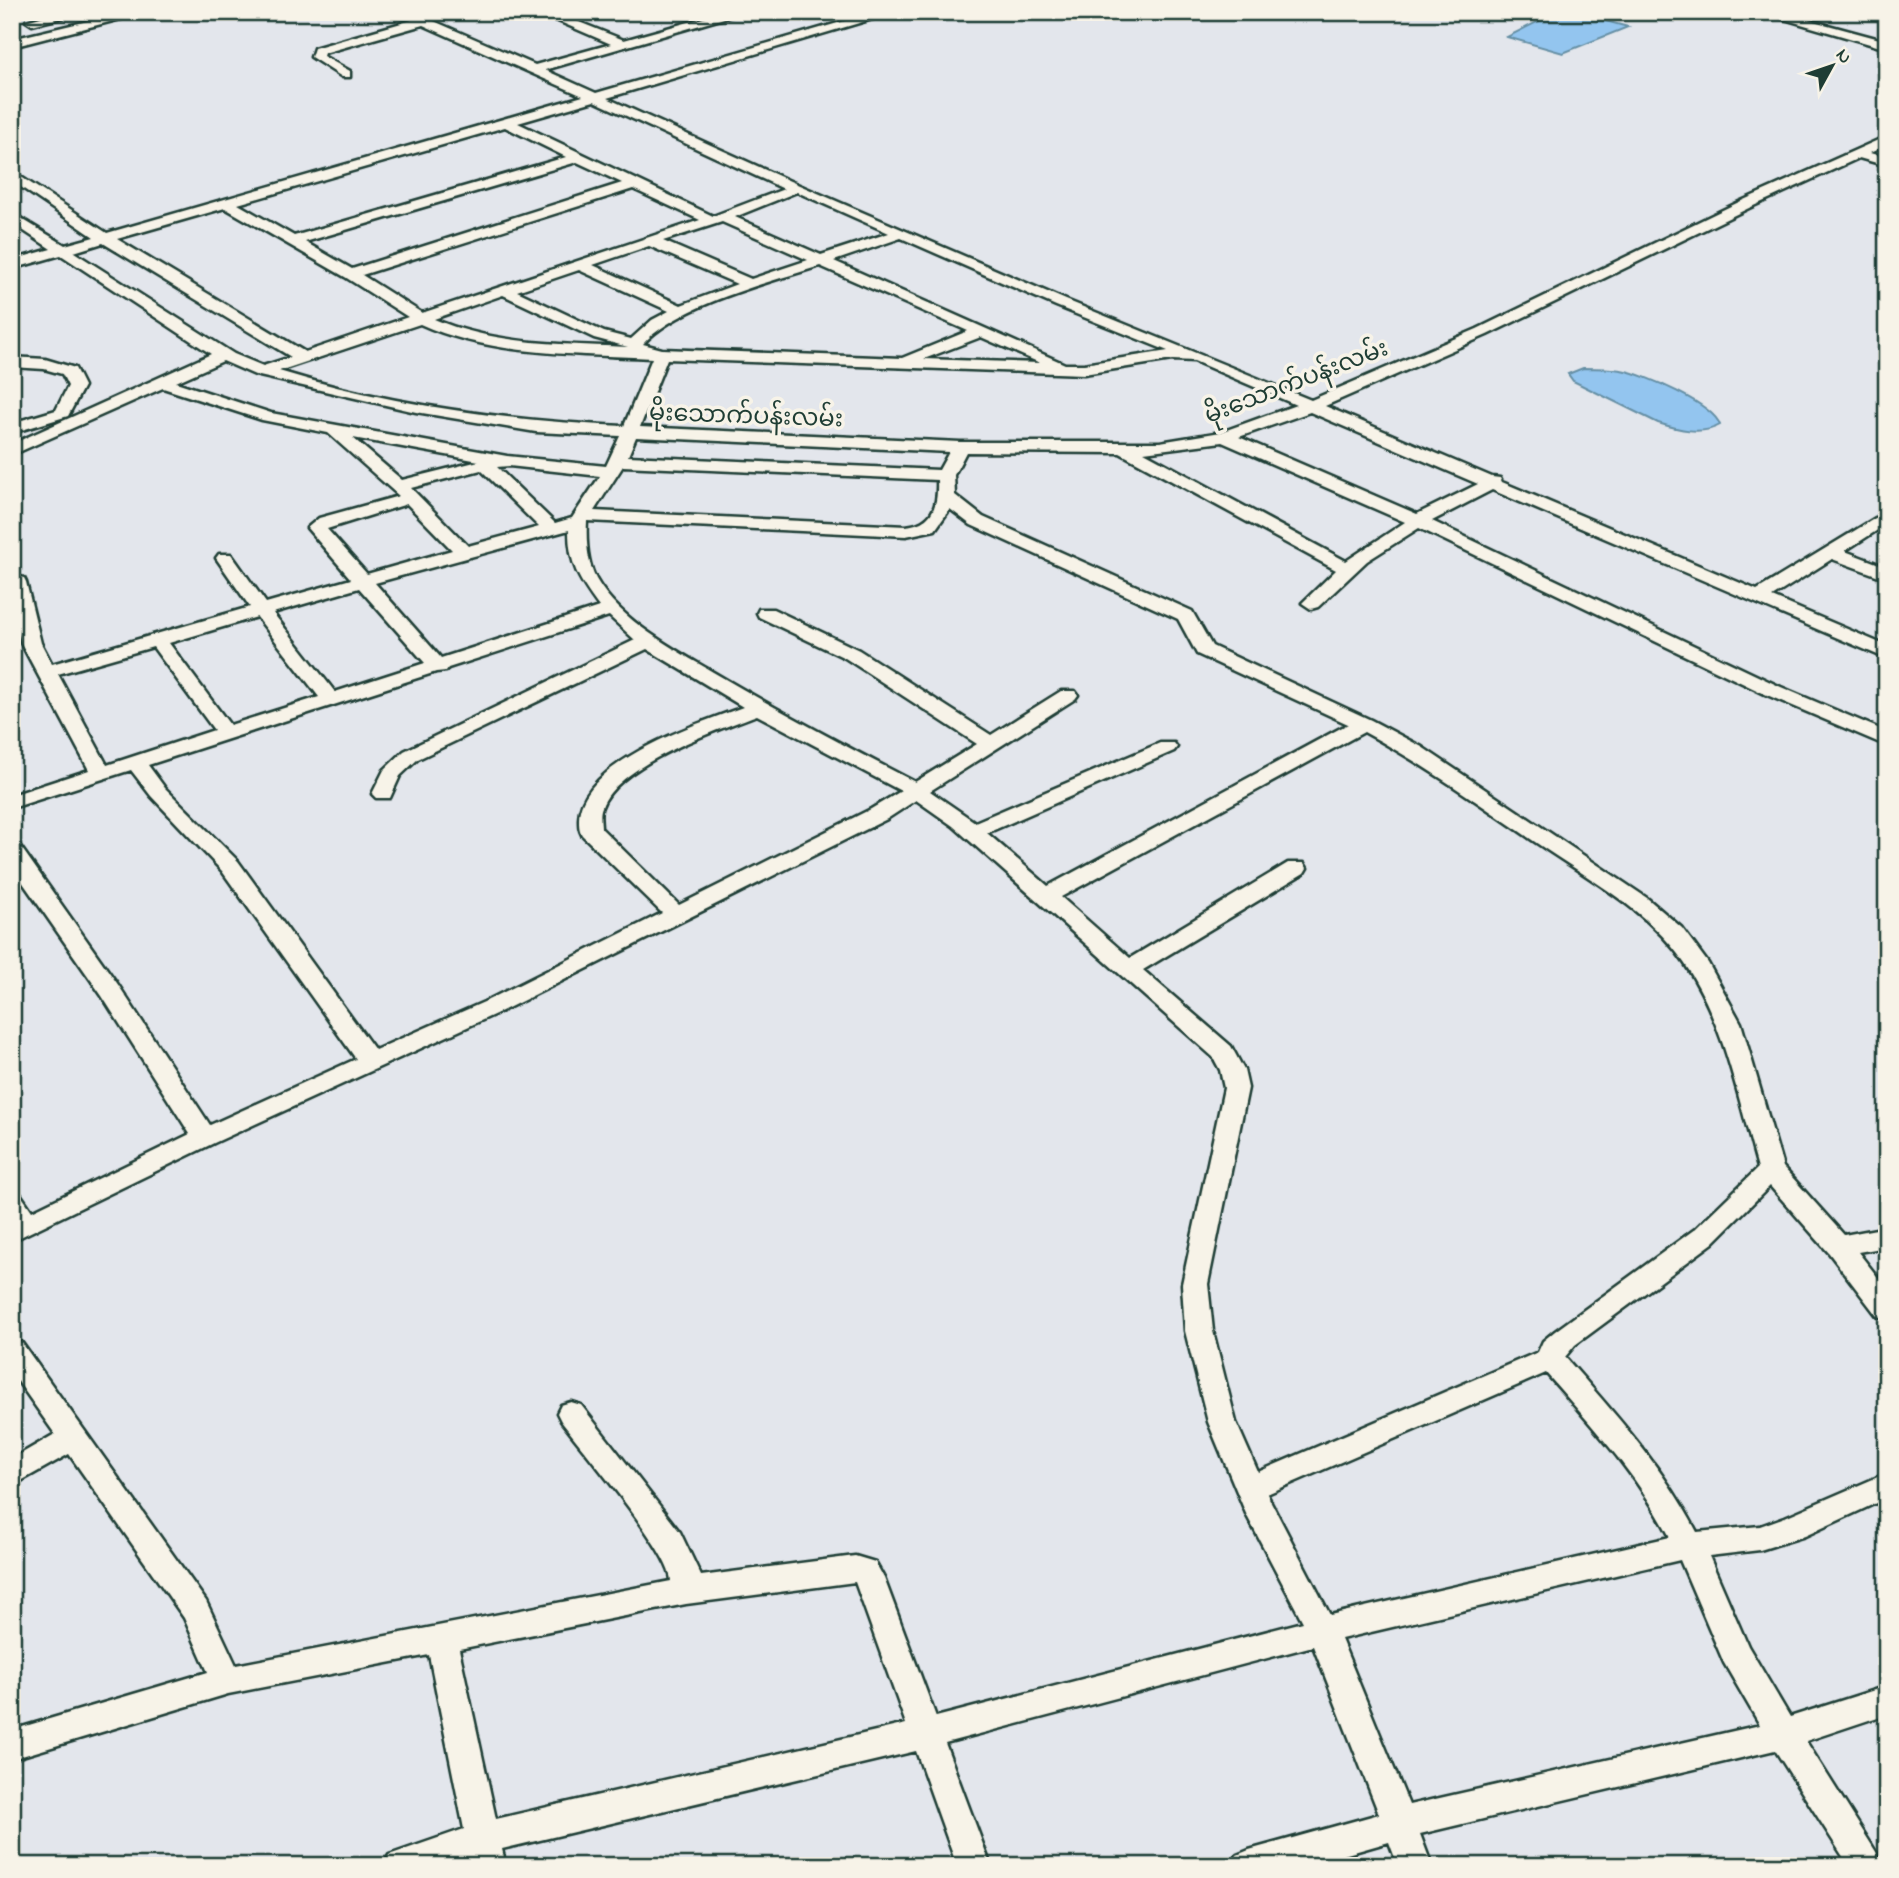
<svg xmlns="http://www.w3.org/2000/svg" width="1899" height="1878" viewBox="0 0 1899 1878" font-family="'Indie Flower','Noto Sans Myanmar',sans-serif">
	<rect width="100%" height="100%" fill="#e3e6ec"/>
	<filter id="ink" filterUnits="userSpaceOnUse"><feTurbulence type="fractalNoise" baseFrequency=".0143" numOctaves="2"/><feDisplacementMap in="SourceGraphic" scale="14" xChannelSelector="R" yChannelSelector="G"/><feConvolveMatrix kernelMatrix="1 2 1 2 8 2 1 2 1" color-interpolation-filters="sRGB"/></filter>
	<g filter="url(#ink)">
		<g fill="#93c5ef" stroke="#658fa4" stroke-width="2">
			<polygon points="1557,12 1573,12 1628,27 1563,53 1507,37"/>
			<path d="M1583 368C1596 368 1609 368 1621 370 1644 374 1713 404 1720 425 1701 436 1677 429 1658 423L1573 381 1568 374Z"/>
		</g>
		<g fill="none" stroke-linecap="round" stroke-linejoin="round">
			<g stroke="#1f3d34" stroke-width="5">
				<g id="minor">
					<polygon points="59,12 85,12 32,25 26,21"/>
					<polygon points="126,12 148,12 12,47 12,39"/>
					<path d="M397 12H413L535 65 611 44 537 12H554L624 40 725 12H745L545 70 596 93 876 12H896L607 98 790 181 1066 300 1311 400 1477 329 1739 202 1887 136V145L1870 153 1887 158V166L1859 158 1749 208 1487 335 1325 406 1492 477 1500 478 1502 482 1757 590 1887 511V524L1845 551 1887 567V579L1832 559 1772 597 1887 646V659L1492 490 1432 521 1781 687 1887 732V746L1767 695 1419 528 1367 561 1318 607 1311 609 1302 603 1336 570 1120 453 966 452 954 475 955 495 983 517 1192 611 1212 646 1371 720 1422 747 1647 898 1682 928 1708 963 1741 1023 1783 1167 1844 1235 1887 1227V1247L1858 1252 1887 1289V1319L1877 1316 1829 1253 1770 1186 1713 1243 1575 1345 1565 1357C1614 1413 1662 1465 1697 1532L1760 1526 1785 1517 1887 1473V1498L1805 1536 1760 1550 1709 1556 1748 1646 1790 1717 1887 1686V1714L1806 1741 1885 1866H1849L1775 1750 1420 1834 1432 1866H1398L1389 1842 1305 1866H1232L1237 1855 1249 1850 1379 1814 1313 1646 945 1743 991 1866H957L916 1751 502 1849 506 1866H472L470 1858 448 1866H384L389 1855 464 1829 429 1655 228 1694 12 1759V1730L208 1672 184 1618 69 1454 12 1486V1459L55 1434 12 1373V1340L22 1343 206 1601 236 1665 671 1581C671 1553 582 1449 561 1421L557 1413 561 1405 571 1402 581 1405 680 1532 701 1576 855 1556 875 1562 884 1578 936 1717 1303 1622 1247 1516 1208 1422 1185 1331 1182 1284 1224 1088 1220 1070 1213 1057 953 826 916 800 887 819 500 1012 214 1143 12 1241V1193L21 1195 32 1211 190 1134 102 996 12 867V845L20 846 119 986 210 1125 356 1059 222 871 151 796 131 770 12 808V795L89 770 21 643 12 602V575L24 578 26 582 41 643 52 664 250 607 216 558 219 554H231L266 603 351 579 307 528 319 518 399 496 328 433 262 420 163 388 12 455V444L211 354 61 255 12 269V260L51 249 12 223V213L65 245 94 237 12 181V171L107 233 583 96 423 25 324 53 323 56 350 71V77H342L311 57 314 48 412 20ZM594 101 784 189 713 216 518 123ZM505 127 566 157 294 236 238 204ZM577 162 622 183 352 269 305 242ZM633 189 700 220 422 313 362 275ZM797 192 889 233 821 255 735 217ZM225 208 345 277 408 317 305 352 117 239ZM722 222 808 260 751 279 663 241ZM901 238 1056 306 1168 351 1084 364H1065L834 261ZM103 243 291 357 263 366 234 354 74 252ZM649 246 737 284 681 305 593 265ZM820 266 968 331 902 358 662 349 643 344C678 305 770 282 820 266ZM579 270 669 311 652 320 631 339 604 332 517 291ZM503 295 594 338 628 347C564 344 494 345 434 319ZM420 324C491 356 575 354 652 358L624 426C508 421 390 405 279 371ZM981 337 1040 363 924 359ZM667 359 1084 374 1172 360 1194 361 1296 405 1221 432 1160 442H960L640 427ZM223 361 255 375 416 412 536 432 620 436 606 466 507 456 271 413 176 382ZM1310 412 1478 484 1417 514 1239 437ZM636 437 949 452 939 470 628 456ZM353 438 479 461 402 480ZM1222 442 1405 522 1346 561 1144 452ZM509 466 600 476 572 518 555 523 497 467ZM623 466 937 480C938 505 934 523 906 526L594 511ZM481 470 539 527 468 546 411 488ZM407 504 452 550 367 574 327 529ZM950 509 971 525 1178 619 1197 654 1348 724 1048 886 987 833 1174 751 1177 747 1174 743H1160L975 822 930 791 1075 699 1078 695 1075 691H1061L991 735 859 650 773 609H759L757 613 759 617 845 658 977 744 915 782C847 747 779 711 713 672 674 649 619 620 596 579 587 562 586 540 587 521L906 536 935 530ZM569 530C569 564 579 580 599 607L441 658 375 583ZM359 588 425 663 335 692 273 613ZM609 616 635 640 404 751 384 770 372 794 376 798H390L400 776 418 759 647 649 743 707C699 723 580 762 579 819 579 826 579 829 582 835L662 913 484 1002 375 1050 238 861 165 788 148 765 436 672 446 671 448 668ZM257 617 319 697 230 725 169 643ZM153 647 214 730 107 765 58 674ZM757 715 901 791 871 809 679 905 601 828C601 822 599 813 602 807 617 765 717 730 757 715ZM1364 732C1425 765 1481 805 1538 844 1589 879 1650 911 1685 964 1725 1025 1738 1098 1758 1168L1695 1229 1555 1331 1543 1341 1538 1352 1258 1472 1236 1422 1213 1331 1208 1284 1248 1088 1244 1070 1231 1046 1143 970 1304 873 1307 868 1304 863H1288L1130 958 1061 897ZM1546 1373C1591 1425 1638 1475 1670 1537L1330 1615 1267 1494ZM1680 1560 1724 1663 1760 1725 1409 1805 1341 1639ZM855 1582 906 1724 496 1819 459 1649 686 1604Z"/>
					<polygon points="1760,12 1780,12 1887,41 1887,49"/>
					<polygon points="12,357 45,359 75,368 84,386 68,416 12,433 12,423 56,410 68,386 62,374 44,369 12,367"/>
				</g>
			</g>
			<use href="#minor" fill="#f7f3e8" fill-rule="evenodd"/>
		</g>
	</g>
	<g text-anchor="middle" stroke-width="7" stroke-linejoin="round" paint-order="stroke">
		<g font-size="24" fill="#1f3d34" stroke="#f7f3e8">
			<text transform="translate(1296 381) rotate(-21)" y="8">မိုးသောက်ပန်းလမ်း</text>
			<text transform="translate(746 415) rotate(2)" y="8">မိုးသောက်ပန်းလမ်း</text>
		</g>
	</g>
	<rect width="1899" height="1878" fill="none" stroke="#f7f3e8" stroke-width="42"/>
	<rect x="21" y="21" width="1857" height="1836" fill="none" stroke="#1f3d34" stroke-width="2.5" filter="url(#ink)"/>
	<g transform="translate(1832 66) rotate(50)" stroke="#f7f3e8" stroke-width="5" paint-order="stroke">
	<path d="M0-5L12 26L0 18L-12 26Z" fill="#1f3d34"/>
	<text y="-10" font-size="19" font-weight="bold" text-anchor="middle" fill="#1f3d34">N</text>
	</g>
</svg>
